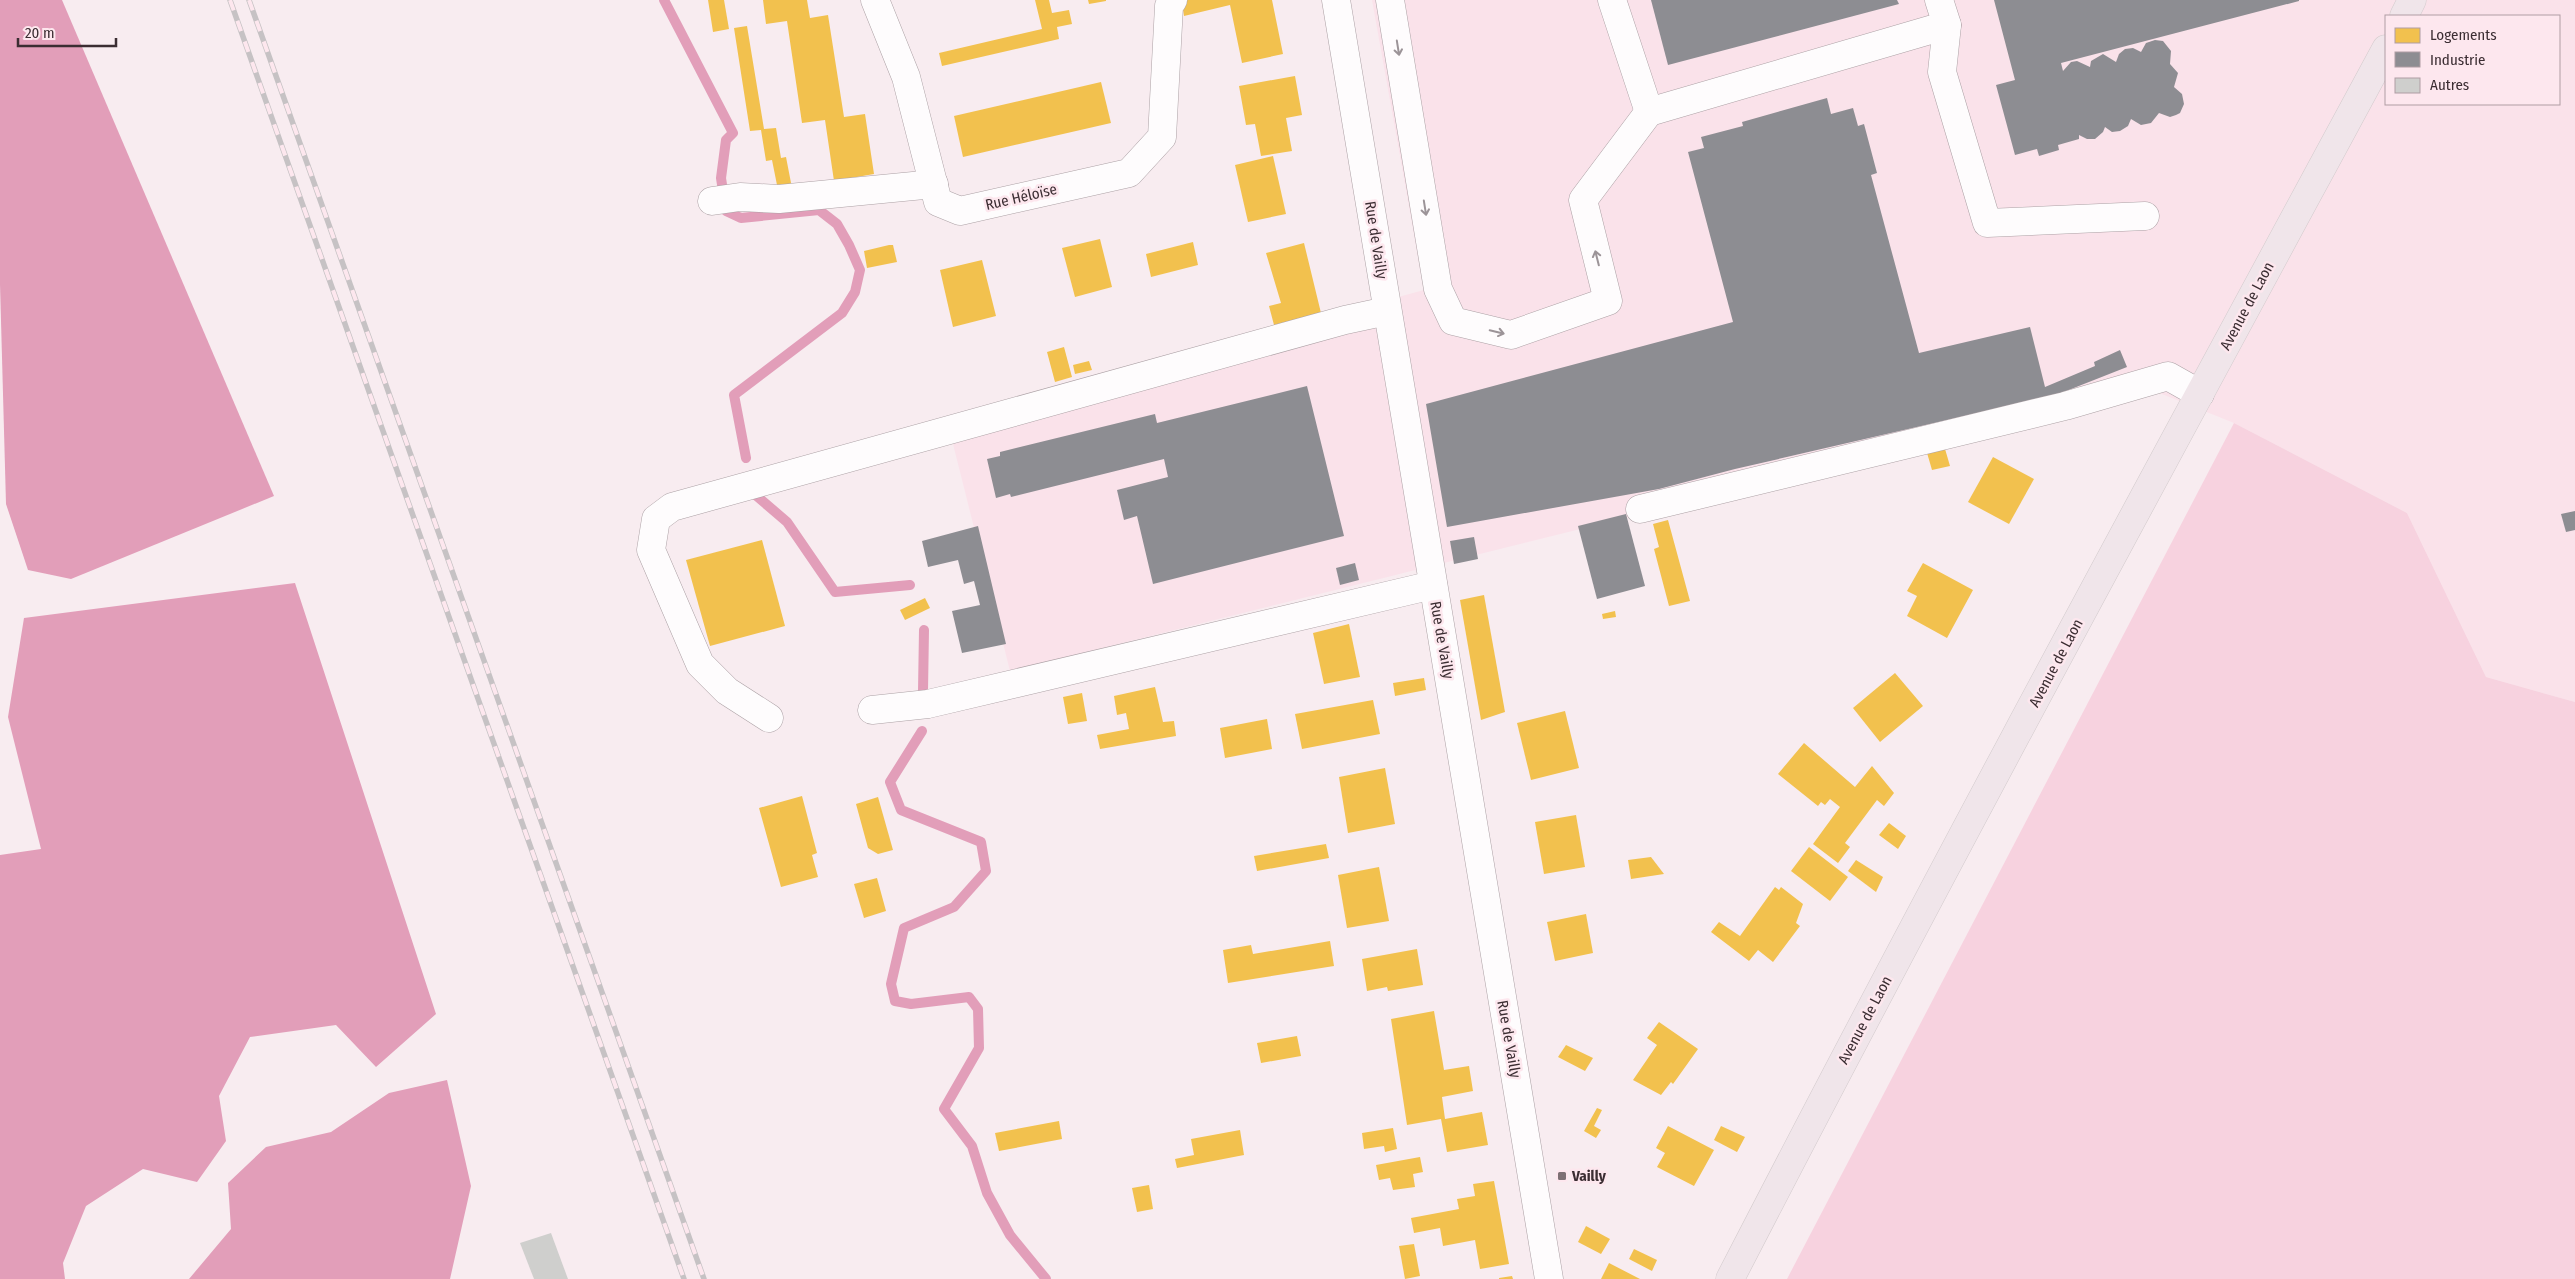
<svg xmlns="http://www.w3.org/2000/svg" width="2575" height="1279" viewBox="0 0 2575 1279" font-family="'Fira Sans Condensed',sans-serif">
	<rect width="100%" height="100%" fill="#f8ecf0"/>
	<path fill="#fae2ea" fill-rule="evenodd" d="M1372 0H2575V702L2486 677 2407 513 2234 423 2147 388 1010 671 947 420 1424 290ZM2386 16H2559V104H2386Z"/>
	<polygon fill="#f7d2df" points="2234,423 2407,513 2486,677 2575,702 2575,1279 1787,1279"/>
	<g fill="#e29eb9">
		<polygon points="0,0 62,0 274,496 71,579 28,570 6,504 0,284"/>
		<polygon points="295,583 436,1014 376,1067 336,1025 250,1037 219,1096 226,1141 197,1182 143,1169 86,1206 63,1263 65,1279 0,1279 0,855 41,849 8,717 24,618"/>
		<polygon points="447,1080 471,1186 450,1279 189,1279 231,1229 228,1183 266,1147 331,1132 389,1093"/>
	</g>
	<g fill="#f2c14e">
		<polygon points="708,0 724,0 729,29 713,32"/>
		<polygon points="763,0 807,0 810,18 828,15 844,117 865,114 874,174 834,181 825,120 802,123 787,21 766,24"/>
		<polygon points="1035,0 1049,0 1052,13 1069,10 1072,24 1057,27 1059,39 942,66 939,53 1042,29"/>
		<polygon points="1088,0 1106,0 1106,1 1089,4"/>
		<polygon points="1188,0 1272,0 1283,54 1242,63 1230,5 1184,16 1182,2"/>
		<polygon points="747,26 764,129 776,128 781,158 786,157 792,188 778,190 772,160 766,161 761,130 750,131 734,28"/>
		<polygon points="1295,76 1302,115 1286,118 1292,151 1261,156 1255,124 1246,125 1239,86"/>
		<polygon points="1101,82 1111,123 963,157 954,116"/>
		<polygon points="1273,156 1286,214 1248,222 1235,165"/>
		<polygon points="1100,239 1112,287 1075,297 1062,248"/>
		<polygon points="1193,242 1198,265 1151,277 1146,254"/>
		<polygon points="1304,243 1321,313 1274,325 1269,306 1281,303 1266,253"/>
		<polygon points="889,245 893,245 897,262 867,268 864,251"/>
		<polygon points="982,260 996,316 953,327 940,270"/>
		<polygon points="1064,347 1072,377 1055,382 1047,352"/>
		<polygon points="1089,361 1092,370 1075,374 1073,365"/>
		<polygon points="1943,442 1950,466 1932,470 1925,446"/>
		<polygon points="1993,457 2034,479 2009,524 1968,502"/>
		<polygon points="1668,520 1690,601 1669,606 1654,549 1659,547 1653,524"/>
		<polygon points="762,540 785,626 710,646 686,560"/>
		<polygon points="1923,563 1973,590 1947,638 1907,616 1917,596 1907,591"/>
		<polygon points="1484,595 1505,712 1481,720 1460,600"/>
		<polygon points="925,598 930,608 905,620 900,610"/>
		<polygon points="1615,611 1616,617 1603,619 1602,614"/>
		<polygon points="1349,624 1360,677 1324,684 1313,633"/>
		<polygon points="1895,673 1923,706 1880,742 1853,708"/>
		<polygon points="1424,678 1426,690 1395,696 1393,683"/>
		<polygon points="1155,687 1163,722 1174,721 1176,736 1100,749 1097,735 1129,729 1126,713 1117,715 1114,696"/>
		<polygon points="1082,693 1087,721 1068,724 1063,697"/>
		<polygon points="1373,700 1380,734 1302,749 1295,714"/>
		<polygon points="1565,711 1579,768 1531,780 1517,723"/>
		<polygon points="1267,719 1272,749 1225,758 1220,728"/>
		<polygon points="1804,743 1855,787 1872,766 1894,793 1884,806 1877,800 1845,843 1850,847 1838,863 1813,844 1840,807 1830,799 1825,805 1821,802 1818,806 1778,774"/>
		<polygon points="1385,768 1395,824 1348,833 1339,777"/>
		<polygon points="802,796 817,853 812,855 818,877 781,887 759,808"/>
		<polygon points="878,797 893,850 878,854 868,848 856,804"/>
		<polygon points="1576,815 1585,867 1544,874 1535,822"/>
		<polygon points="1889,823 1906,836 1898,849 1879,835"/>
		<polygon points="1326,844 1329,858 1257,871 1254,856"/>
		<polygon points="1809,847 1848,877 1830,901 1791,871"/>
		<polygon points="1651,857 1664,874 1631,879 1628,860"/>
		<polygon points="1856,860 1883,877 1876,892 1848,871"/>
		<polygon points="1379,867 1389,921 1347,928 1338,875"/>
		<polygon points="877,878 886,911 864,918 854,884"/>
		<polygon points="1775,887 1779,890 1781,887 1803,904 1796,923 1800,926 1773,962 1758,950 1749,961 1711,932 1719,922 1740,936"/>
		<polygon points="1586,914 1593,953 1555,961 1547,922"/>
		<polygon points="1330,941 1334,966 1228,983 1223,950 1251,945 1253,954"/>
		<polygon points="1417,949 1423,985 1388,991 1387,987 1367,991 1362,959"/>
		<polygon points="1434,1011 1444,1070 1469,1066 1473,1091 1442,1097 1445,1119 1482,1112 1488,1145 1447,1152 1441,1119 1407,1125 1391,1019"/>
		<polygon points="1659,1022 1698,1049 1673,1084 1671,1082 1661,1095 1633,1080 1657,1045 1647,1038"/>
		<polygon points="1297,1036 1301,1056 1261,1063 1257,1043"/>
		<polygon points="1566,1045 1593,1058 1585,1071 1558,1057"/>
		<polygon points="1597,1108 1602,1110 1594,1126 1601,1130 1596,1138 1584,1131"/>
		<polygon points="1059,1121 1062,1139 999,1151 995,1133"/>
		<polygon points="1668,1126 1714,1150 1694,1186 1657,1167 1665,1153 1656,1148"/>
		<polygon points="1721,1126 1745,1137 1737,1152 1714,1140"/>
		<polygon points="1393,1128 1397,1149 1385,1152 1384,1146 1364,1149 1362,1133"/>
		<polygon points="1240,1130 1244,1155 1177,1168 1175,1159 1194,1155 1191,1139"/>
		<polygon points="1420,1157 1423,1172 1413,1174 1415,1187 1393,1190 1390,1178 1379,1180 1376,1165"/>
		<polygon points="1494,1181 1509,1264 1480,1269 1475,1240 1443,1246 1440,1228 1414,1233 1411,1218 1459,1209 1457,1199 1475,1196 1473,1184"/>
		<polygon points="1149,1185 1153,1209 1137,1212 1132,1188"/>
		<polygon points="1586,1226 1610,1239 1601,1254 1578,1242"/>
		<polygon points="1414,1244 1420,1276 1405,1279 1399,1246"/>
		<polygon points="1634,1249 1657,1260 1652,1271 1629,1259"/>
		<polygon points="1609,1263 1640,1279 1601,1279"/>
		<polygon points="1512,1276 1513,1279 1499,1279 1499,1278"/>
	</g>
	<g fill="#8d8d92">
		<polygon points="1651,0 1897,0 1899,4 1668,65"/>
		<polygon points="1994,0 2299,0 2299,1 2061,63 2063,71 2071,62 2077,61 2090,67 2091,61 2103,54 2116,62 2119,54 2125,49 2133,48 2141,52 2146,43 2155,40 2163,41 2171,51 2170,64 2178,73 2174,87 2182,94 2184,104 2180,113 2176,115 2170,117 2159,113 2151,123 2141,125 2131,119 2128,126 2120,131 2112,132 2105,127 2103,132 2095,139 2087,139 2079,135 2079,139 2058,145 2059,150 2039,156 2037,149 2015,155 1996,85 2015,80"/>
		<polygon points="1827,98 1831,114 1853,108 1858,126 1864,124 1877,173 1871,175 1919,353 2030,327 2045,387 2095,366 2094,362 2120,350 2127,367 2056,395 1735,469 1659,489 1447,527 1426,404 1733,322 1688,152 1704,148 1701,137 1743,126 1742,122"/>
		<polygon points="1307,386 1344,536 1153,584 1137,516 1124,520 1117,490 1168,477 1164,459 1011,497 1010,494 996,498 987,459 1000,456 1000,452 1155,414 1157,423"/>
		<polygon points="2575,511 2575,530 2566,532 2561,514"/>
		<polygon points="1626,514 1645,586 1597,599 1578,526"/>
		<polygon points="978,526 1006,644 962,653 952,611 980,605 974,581 964,584 958,560 928,567 922,541"/>
		<polygon points="1474,537 1478,559 1454,564 1450,541"/>
		<polygon points="1355,563 1359,580 1340,585 1336,568"/>
	</g>
	<g fill="none" stroke-linecap="round" stroke-linejoin="round">
		<g stroke="#e29eb9" stroke-width="10">
			<polyline points="664,0 733,133 726,140 721,178 726,211 741,218 819,210 837,224 849,245 860,270 855,292 842,313 734,395 746,458"/>
			<polyline points="752,492 787,522 835,592 910,585"/>
			<polyline points="923,691 924,630"/>
			<polyline points="922,731 890,782 901,810 981,842 986,871 954,907 904,928 891,984 895,1001 911,1004 969,997 978,1009 979,1048 944,1109 972,1146 987,1193 1010,1235 1046,1279"/>
		</g>
	</g>
	<polygon fill="#cfcfcd" points="551,1233 568,1279 534,1279 520,1243"/>
	<g fill="none" stroke-linecap="round" stroke-linejoin="round">
		<g stroke="#aca1a5" stroke-width="29">
			<g id="minor">
				<polyline points="875,0 906,77 938,202 960,211 1129,173 1162,137 1169,6 1173,0"/>
				<polyline points="1336,0 1549,1279"/>
				<polyline points="1390,0 1438,289 1453,321 1511,335 1608,301 1583,200 1649,112"/>
				<polyline points="1612,0 1649,112 1947,25 1939,0"/>
				<polyline points="1947,25 1942,72 1987,223 2145,216"/>
				<polyline points="712,201 740,197 779,199 934,184"/>
				<polyline points="1640,509 2065,406 2168,376 2200,394"/>
				<polyline points="872,710 928,704 1433,585"/>
				<polyline points="769,718 727,691 700,664 651,550 656,519 672,507 1345,320 1387,311"/>
			</g>
		</g>
		<g stroke="#d2cacc" stroke-width="29">
			<g id="major">
				<polyline points="2404,16 2412,0"/>
				<path d="M1730 1279C1943 866 2165 458 2386 49"/>
			</g>
		</g>
		<use href="#minor" stroke="#fefcfd" stroke-width="28"/>
		<use href="#major" stroke="#f0e5ea" stroke-width="28"/>
		<g stroke="#c6c2c4" stroke-width="5.5">
			<g id="rail">
				<polyline points="230,0 684,1279"/>
				<polyline points="249,0 704,1279"/>
			</g>
		</g>
		<use href="#rail" stroke="#fde7ee" stroke-width="4" stroke-dasharray="11" stroke-linecap="butt"/>
	</g>
	<defs><path id="oneway-shaft" d="M-6 0H5M1.5-3L5.5 0L1.5 3" fill="none" stroke-width="1.6" stroke-linecap="round" stroke-linejoin="round" transform="scale(1.25)"/></defs>
	<g stroke="#9c9498">
		<use href="#oneway-shaft" transform="translate(1398 48) rotate(81)"/>
		<use href="#oneway-shaft" transform="translate(1425 208) rotate(81)"/>
		<use href="#oneway-shaft" transform="translate(1597 258) rotate(-104)"/>
		<use href="#oneway-shaft" transform="translate(1497 332) rotate(13)"/>
	</g>
	<rect fill="#7d7074" stroke="#fde7ee" stroke-width="2" x="1557" y="1171" width="10" height="10" rx="2.5"/>
	<g text-anchor="middle" stroke-width="5" stroke-linejoin="round" paint-order="stroke">
		<g font-size="15" fill="#3b2d32" stroke="#fde7ee">
			<text transform="translate(1021 197) rotate(-13)" y="5">Rue Héloïse</text>
			<text transform="translate(1376 240) rotate(81)" y="5">Rue de Vailly</text>
			<text transform="translate(2247 306) rotate(-62)" y="5">Avenue de Laon</text>
			<text transform="translate(1442 640) rotate(80)" y="5">Rue de Vailly</text>
			<text transform="translate(2056 663) rotate(-62)" y="5">Avenue de Laon</text>
			<text transform="translate(1865 1020) rotate(-62)" y="5">Avenue de Laon</text>
			<text transform="translate(1509 1039) rotate(80)" y="5">Rue de Vailly</text>
		</g>
		<g font-size="15" font-weight="bold" fill="#3b2d32" stroke="#fde7ee" text-anchor="start">
			<text x="1572" y="1181">Vailly</text>
		</g>
	</g>
	<rect x="2385" y="15" width="175" height="90" fill="#fde7ee" stroke="#af9da3"/>
	<rect x="2395" y="28" width="25" height="15" fill="#f2c14e" stroke="#af9da3"/>
	<text x="2430" y="40" font-size="15" fill="#3b2d32">Logements</text>
	<rect x="2395" y="52" width="25" height="15" fill="#8d8d92" stroke="#af9da3"/>
	<text x="2430" y="65" font-size="15" fill="#3b2d32">Industrie</text>
	<rect x="2395" y="78" width="25" height="15" fill="#cfcfcd" stroke="#af9da3"/>
	<text x="2430" y="90" font-size="15" fill="#3b2d32">Autres</text>
	<path d="M18 38v8h98v-8" fill="none" stroke="#3b2d32" stroke-width="2.5"/>
	<text x="25" y="38" font-size="15" fill="#3b2d32" stroke="#fde7ee" stroke-width="4" paint-order="stroke">20 m</text>
</svg>
